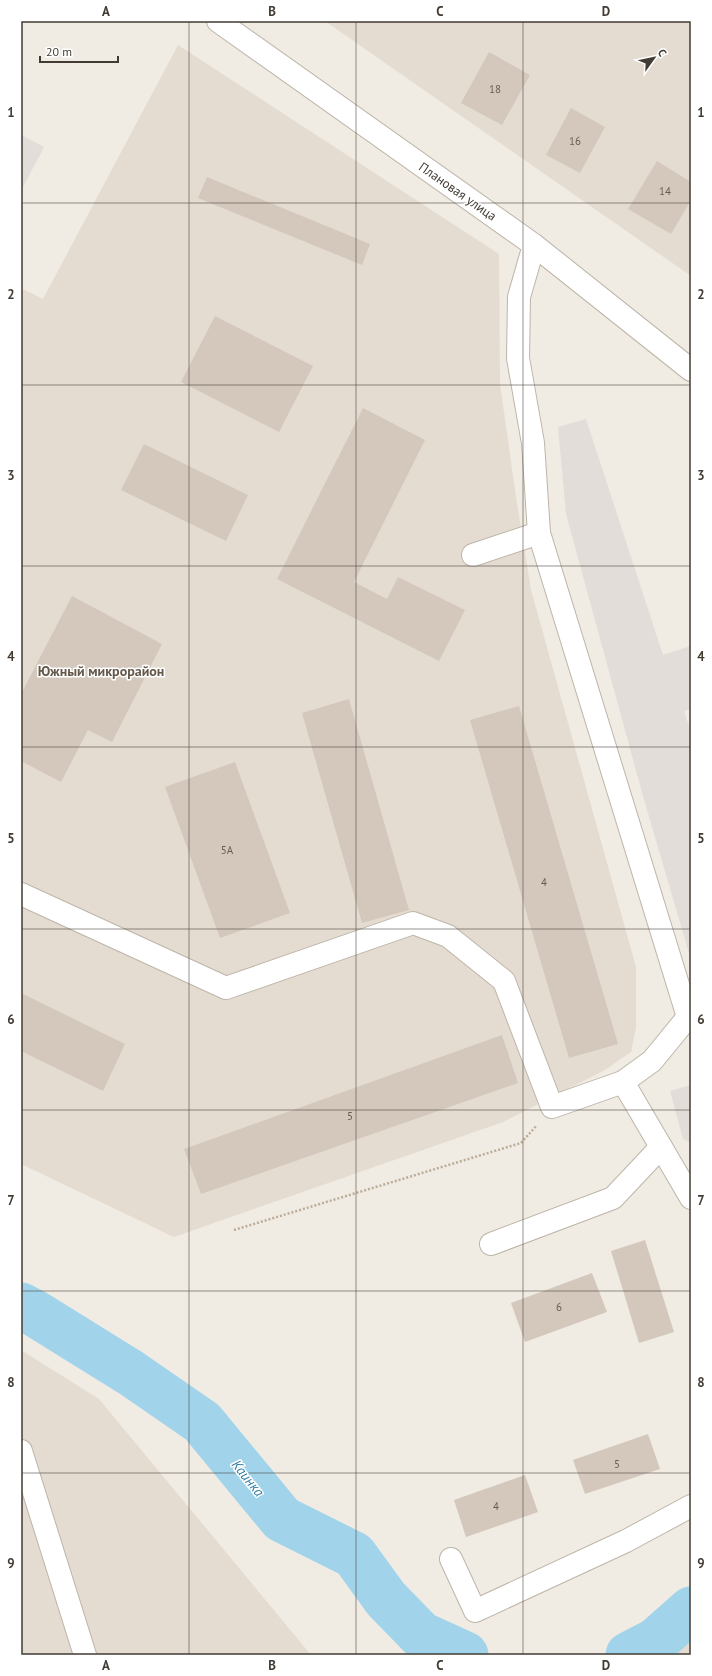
<svg xmlns="http://www.w3.org/2000/svg" width="712" height="1676" viewBox="0 0 712 1676" font-family="'PT Sans',sans-serif">
	<rect width="100%" height="100%" fill="#f0ebe3"/>
	<g fill="#e4dcd1">
		<polygon points="325,21 691,21 691,276"/>
		<polygon points="178,45 499,254 500,384 516,497 531,590 636,967 636,1028 631,1052 605,1070 503,1122 174,1237 21,1164 21,288 43,299"/>
		<polygon points="21,1350 99,1399 311,1655 21,1655"/>
		<polygon points="691,1625 691,1655 652,1655 667,1647"/>
	</g>
	<g fill="#e2ddd8">
		<polygon points="21,135 44,147 21,191"/>
		<polygon points="586,419 663,655 691,646 691,709 684,711 691,732 691,960 643,796 566,514 558,427"/>
		<polygon points="691,1085 691,1143 683,1139 670,1091"/>
	</g>
	<g fill="none" stroke-linecap="round" stroke-linejoin="round">
		<g stroke="#a1d4eb" stroke-width="47">
			<polyline points="21,1306 36,1314 131,1373 202,1422 282,1519 354,1555 386,1599 421,1635 465,1655"/>
			<polyline points="629,1655 656,1641 691,1610"/>
		</g>
	</g>
	<g fill="#d4c8bc">
		<polygon points="489,52 530,75 502,125 461,103"/>
		<polygon points="571,108 605,127 580,173 546,155"/>
		<polygon points="657,161 691,182 691,200 671,234 628,209"/>
		<polygon points="207,177 370,244 362,265 198,198"/>
		<polygon points="215,316 313,366 279,432 181,382"/>
		<polygon points="363,408 425,440 354,582 387,599 398,577 465,610 439,661 277,579"/>
		<polygon points="144,444 248,495 226,541 121,490"/>
		<polygon points="72,596 162,644 112,742 88,730 61,782 21,761 21,694"/>
		<polygon points="349,699 409,910 362,923 302,713"/>
		<polygon points="519,706 618,1044 569,1058 470,720"/>
		<polygon points="235,762 290,913 220,938 165,787"/>
		<polygon points="21,993 125,1044 103,1091 21,1051"/>
		<polygon points="502,1035 518,1083 201,1194 184,1149"/>
		<polygon points="645,1240 674,1332 639,1343 611,1251"/>
		<polygon points="592,1273 607,1312 525,1342 511,1303"/>
		<polygon points="648,1434 660,1469 585,1494 573,1460"/>
		<polygon points="525,1475 538,1512 466,1537 454,1500"/>
	</g>
	<g fill="none" stroke-linecap="round" stroke-linejoin="round">
		<g stroke="#beb5a9" stroke-width="24">
			<g id="minor">
				<polyline points="218,21 534,245 691,370"/>
				<polyline points="473,555 539,533"/>
				<polyline points="21,894 226,988 413,923 448,936 504,981 552,1107 623,1082 652,1061 688,1017 539,533 533,443 518,358 519,297 534,245"/>
				<polyline points="623,1082 691,1198"/>
				<polyline points="491,1244 613,1198 661,1147"/>
				<polyline points="21,1451 85,1655"/>
				<polyline points="451,1559 475,1611 626,1541 691,1506"/>
			</g>
		</g>
		<polyline stroke="#bcac98" stroke-width="2.5" stroke-dasharray="2 2" stroke-linecap="butt" points="234,1230 521,1143 537,1125"/>
		<use href="#minor" stroke="#fff" stroke-width="22"/>
	</g>
	<path fill="none" stroke="#423b33" stroke-width="1" stroke-opacity="0.55" d="M189 21V1655M356 21V1655M523 21V1655M21 203H691M21 385H691M21 566H691M21 747H691M21 929H691M21 1110H691M21 1291H691M21 1473H691"/>
	<g text-anchor="middle" stroke-width="3" stroke-linejoin="round" paint-order="stroke">
		<g font-size="11" fill="#665e55">
			<text x="495" y="93">18</text>
			<text x="575" y="145">16</text>
			<text x="665" y="195">14</text>
			<text x="227" y="854">5А</text>
			<text x="544" y="886">4</text>
			<text x="350" y="1120">5</text>
			<text x="559" y="1311">6</text>
			<text x="617" y="1468">5</text>
			<text x="496" y="1510">4</text>
		</g>
		<g font-size="13" fill="#423b33" stroke="#fff">
			<text transform="translate(458 191) rotate(35)" y="5">Плановая улица</text>
		</g>
		<g font-size="14" font-weight="bold" fill="#64584b" stroke="#fff">
			<text x="101" y="676">Южный микрорайон</text>
		</g>
		<g font-size="14" font-style="italic" fill="#317ba0" stroke="#fff">
			<text transform="translate(248 1478) rotate(51)" y="5">Каинка</text>
		</g>
	</g>
	<rect width="712" height="1676" fill="none" stroke="#ffffff" stroke-width="44"/>
	<g transform="translate(654 58) rotate(57)" stroke="#ffffff" stroke-width="3" paint-order="stroke">
	<path d="M0-3L7 15L0 10L-7 15Z" fill="#423b33"/>
	<text y="-6" font-size="11" font-weight="bold" text-anchor="middle" fill="#423b33">С</text>
	</g>
	<path d="M40 56v6h78v-6" fill="none" stroke="#423b33" stroke-width="2"/>
	<text x="46" y="56" font-size="12" fill="#423b33" stroke="#ffffff" stroke-width="3" paint-order="stroke">20 m</text>
	<rect x="22" y="22" width="668" height="1632" fill="none" stroke="#423b33" stroke-width="1.5"/>
	<g font-size="13" text-anchor="middle" font-weight="bold" fill="#423b33">
		<text x="106" y="16">A</text>
		<text x="272" y="16">B</text>
		<text x="440" y="16">C</text>
		<text x="606" y="16">D</text>
		<text x="11" y="117">1</text>
		<text x="701" y="117">1</text>
		<text x="11" y="299">2</text>
		<text x="701" y="299">2</text>
		<text x="11" y="480">3</text>
		<text x="701" y="480">3</text>
		<text x="11" y="661">4</text>
		<text x="701" y="661">4</text>
		<text x="11" y="843">5</text>
		<text x="701" y="843">5</text>
		<text x="11" y="1024">6</text>
		<text x="701" y="1024">6</text>
		<text x="11" y="1205">7</text>
		<text x="701" y="1205">7</text>
		<text x="11" y="1387">8</text>
		<text x="701" y="1387">8</text>
		<text x="11" y="1568">9</text>
		<text x="701" y="1568">9</text>
		<text x="106" y="1670">A</text>
		<text x="272" y="1670">B</text>
		<text x="440" y="1670">C</text>
		<text x="606" y="1670">D</text>
	</g>
</svg>
